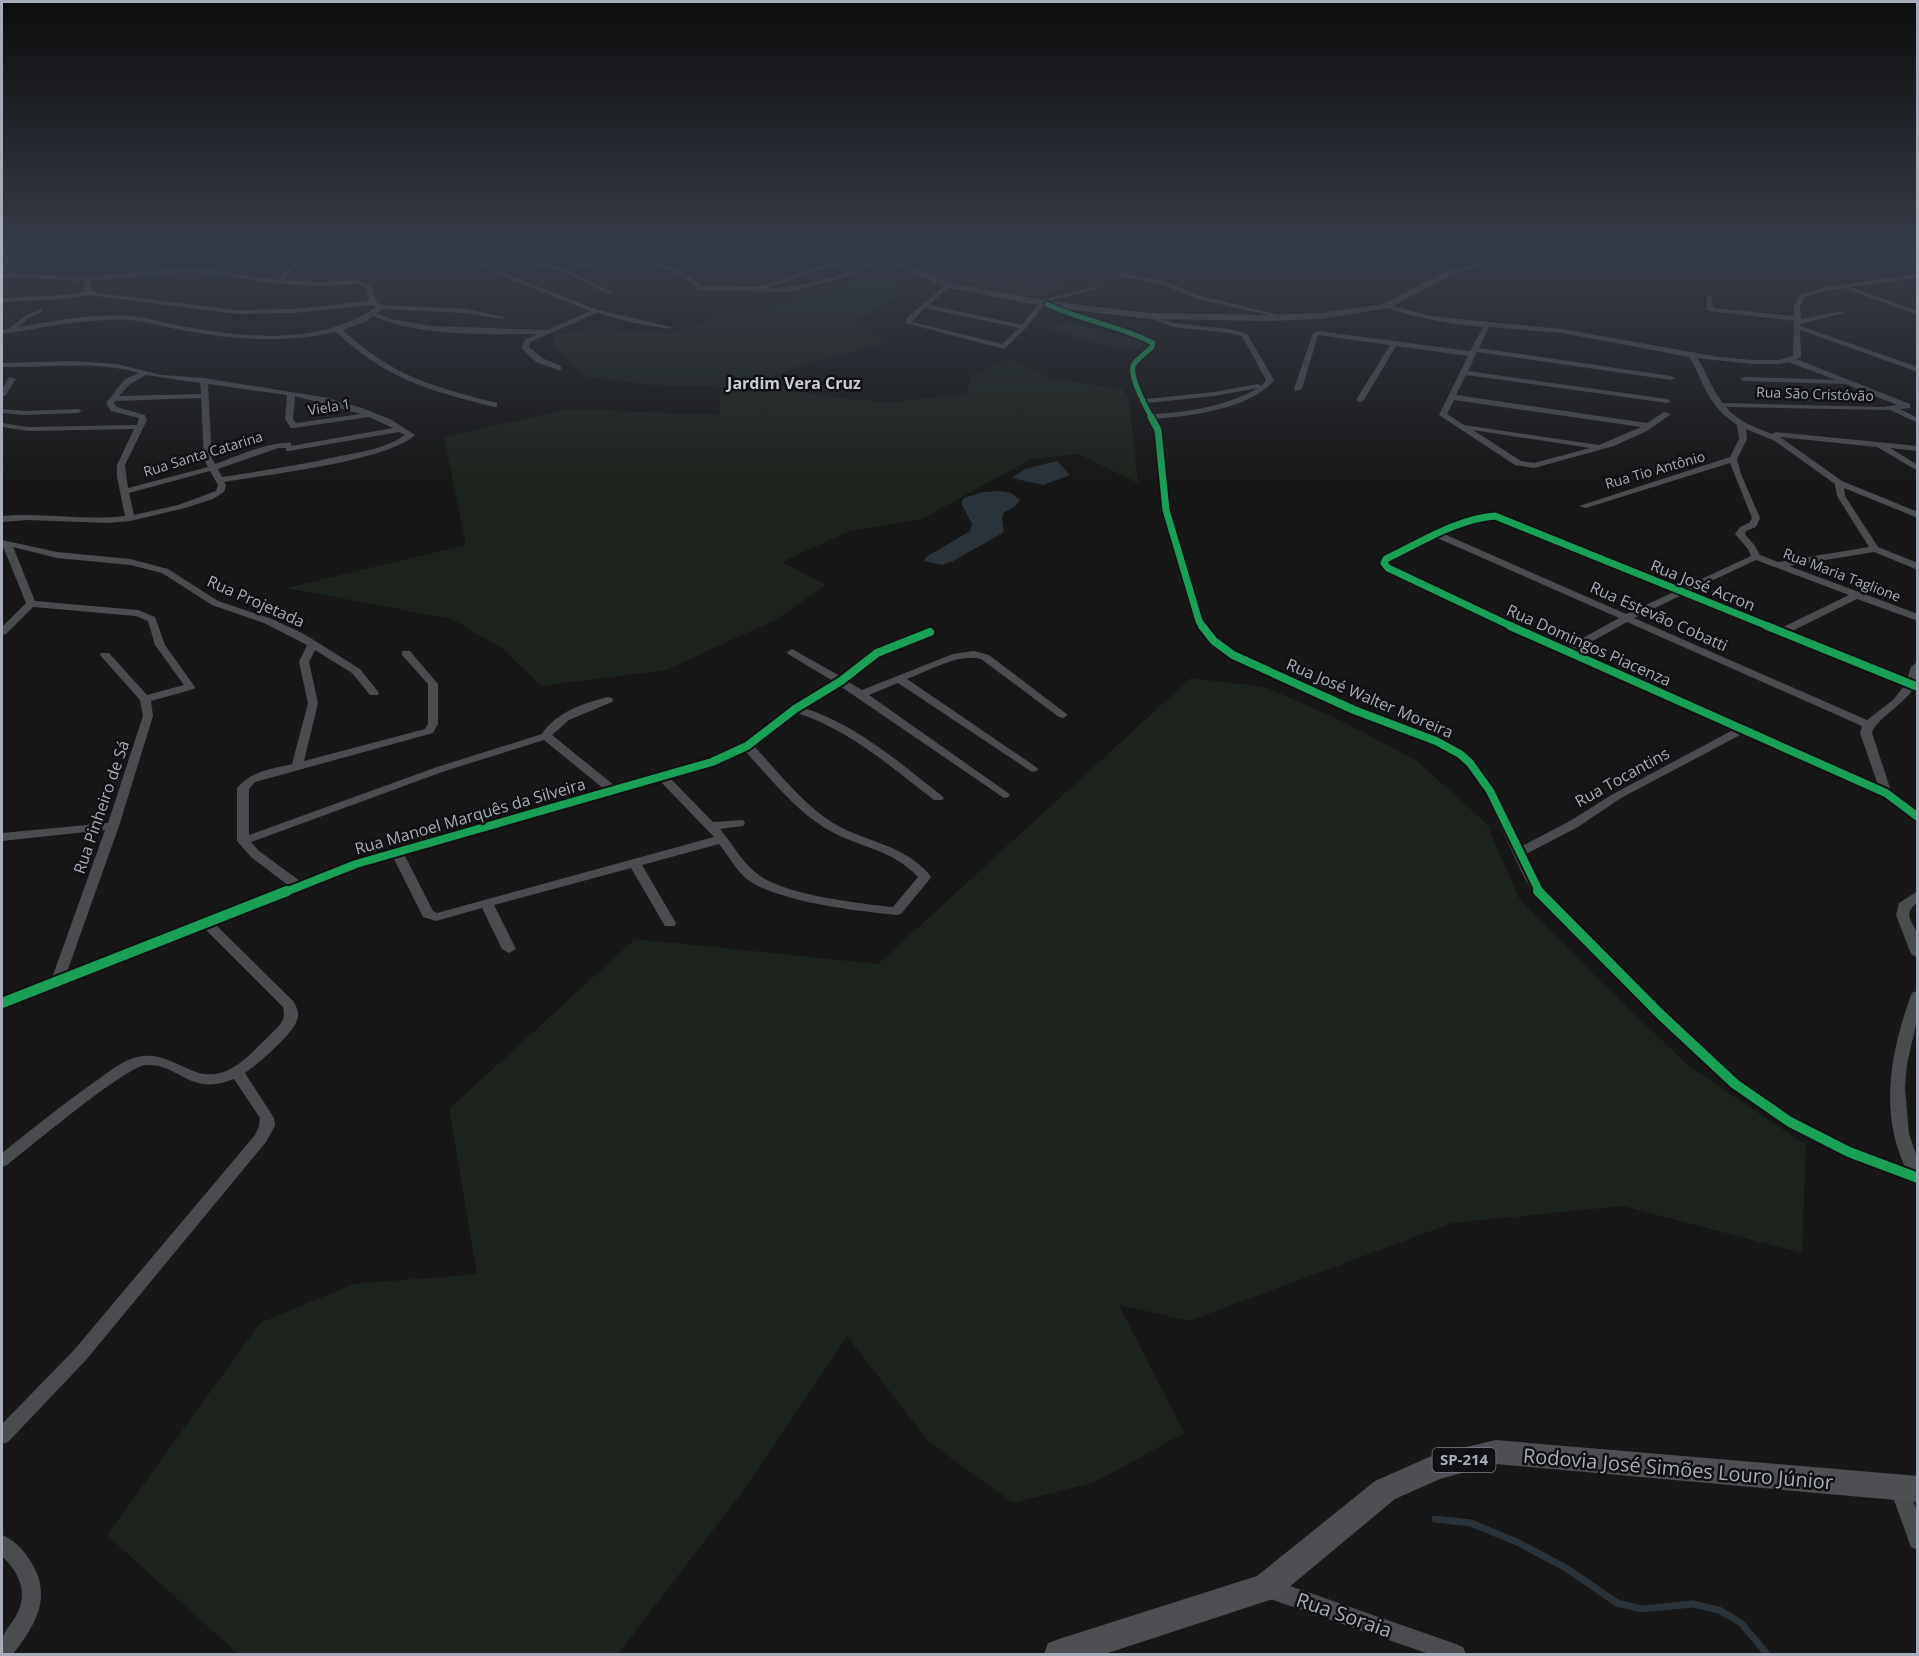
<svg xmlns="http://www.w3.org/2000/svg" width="1919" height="1656" viewBox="0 0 1919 1656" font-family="'Open Sans',sans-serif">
	<rect width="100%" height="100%" fill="#171717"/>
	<g fill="#212123">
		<polygon points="934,257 973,269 994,273 1020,273 1064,285 1039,299 995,292 987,290 993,287 975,281 962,285 940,278 925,272 934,268 917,262"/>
		<polygon points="1068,322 1152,343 1130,352 1048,329"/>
	</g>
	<g fill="#1d241d">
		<polygon points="865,279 910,288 870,313 849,320 883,343 794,368 749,386 885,403 966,394 971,375 1012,358 1051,378 1123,389 1129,399 1138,483 1078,454 1031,459 922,519 849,531 782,562 826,585 777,619 666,670 541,686 503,649 452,619 286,588 466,545 444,437 570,409 720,415 719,387 652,385 588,377 557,350 552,335 594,329 673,334 721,315 794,302"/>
		<polygon points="1191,678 1265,687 1342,721 1417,761 1486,823 1520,900 1603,984 1690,1067 1806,1145 1802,1253 1623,1206 1452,1223 1189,1321 1119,1305 1184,1433 1095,1482 1013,1503 928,1441 847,1336 746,1487 618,1654 238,1654 107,1535 260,1323 354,1284 477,1274 449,1109 635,939 878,964"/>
	</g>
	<g fill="#293339">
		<polygon points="1057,461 1070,475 1043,485 1012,478 1025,469"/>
		<path d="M1000 491 1011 493 1020 500C1009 517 998 503 1004 531L1001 534 953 561 942 565 924 561 926 557 970 531 972 524 961 503 964 498 983 492Z"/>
	</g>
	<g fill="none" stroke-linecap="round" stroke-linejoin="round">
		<polyline stroke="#293339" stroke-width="7" points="1435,1519 1471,1523 1517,1542 1566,1568 1617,1603 1641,1609 1693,1604 1719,1610 1741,1623 1767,1654"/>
		<g fill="#4b4c50" fill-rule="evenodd">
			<polygon points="15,253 22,253 2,269 2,264"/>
			<path d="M289 253H296L301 257 393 258 453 255 472 257 508 275 598 310 672 327 669 329 629 322 597 313 530 342 529 347 542 358 561 366V370H558L536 362 521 348 525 340 537 334C485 334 420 337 373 316L365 322 343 330C393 377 432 386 497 403V407H494C428 390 388 380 336 332 286 343 237 340 187 331 167 328 148 321 128 320 85 318 44 328 2 334V330L8 329 25 316 40 309 42 310V312L29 318 19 327C56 320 95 313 132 316 151 318 168 324 186 327 249 338 321 345 376 307L372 305 294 313 237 314 90 295 64 299 2 302V298L64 295 85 292 84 281 2 277V273L87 277 191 267 277 280 296 259ZM453 259 471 261 504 277 590 311 547 330 432 326 390 319 377 313 382 309 465 313 502 319 505 317 465 309 382 305 376 302 372 287 358 280 320 282 284 280 302 261 393 262ZM191 271 279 284 320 286 357 284 367 289 369 301 294 309 237 310 97 293 91 290 90 281Z"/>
			<polygon points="493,253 504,253 573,272 613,293 608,294 569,274"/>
			<polygon points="533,253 545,253 607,271 604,273"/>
			<path d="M637 253H665L651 257 653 261 685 273 701 286 758 287 802 272 871 253 879 254 806 274 768 288C809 288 846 273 883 258L888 259 846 277 789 292 699 290 681 275 648 263 645 257Z"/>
			<polygon points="908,253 917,253 896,264 891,263"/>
			<polygon points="157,255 159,258 121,261 118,259 121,257"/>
			<polygon points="1121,273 1167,282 1201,296 1292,318 1289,320 1197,299 1163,285 1119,276 1119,274"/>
			<path d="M1918 274V278L1851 287 1918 311V315L1844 288 1826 291 1805 297 1800 306 1801 319 1841 311 1844 313 1800 324V326L1918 367V372L1800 330 1801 357 1796 359 1910 404V408L1900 409 1918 418V423L1890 410 1726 407C1738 422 1755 427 1772 434L1776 432 1918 446V451L1890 448 1918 465V471L1877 447 1780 437 1842 481 1918 512V518L1844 488 1845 496 1878 547 1918 563V570L1874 552 1789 566 1918 614V621L1857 599 1790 632 1907 679 1911 667 1918 661V690L1913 689C1904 704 1875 720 1872 733L1891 791 1918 811V820L1882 795 1742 734 1621 798 1578 827 1526 854 1544 890 1665 1011 1740 1080 1795 1118 1854 1148 1905 1167C1879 1111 1891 1051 1911 995L1913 992 1918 991V1016L1907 1064 1905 1087 1909 1134 1918 1160V1184L1844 1156 1785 1126 1730 1088 1655 1017 1535 895 1524 877 1484 791 1466 765 1456 757 1432 743 1350 712 1229 657 1214 647 1202 634 1194 621 1162 510 1154 430 1136 395 1128 370 1131 362 1149 344C1116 326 1076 324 1044 305L1026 328 1004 349 905 323 908 317 948 283 950 284V286L929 305 1022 325 1038 304 1035 302 1036 301 1099 286V288L1045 302 1075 314 1130 330 1156 341C1156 354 1137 357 1136 369 1135 377 1142 391 1146 399L1214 392 1258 384 1261 386 1266 380 1242 336 1229 333 1173 327 1148 317V315L1174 323 1229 329 1247 334 1274 380C1251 409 1191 416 1156 419L1162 430 1170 510 1204 621 1213 634 1237 653 1358 707 1440 739 1464 752 1485 773 1496 791 1522 846 1570 821 1613 794 1733 730 1561 654 1385 570 1379 563 1381 559 1453 524 1481 515 1495 513 1682 588 1751 556 1748 549 1735 534 1740 527 1749 523 1752 518 1730 463 1586 508 1579 506 1730 457 1739 439 1737 425C1724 416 1713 405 1706 391 1700 379 1696 368 1689 357L1562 333 1489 327 1479 348 1671 376 1675 378 1671 380 1477 352 1468 371 1667 399 1671 401 1667 403 1466 375 1456 395 1647 423 1664 412 1671 414 1647 431 1614 446 1534 468 1515 465 1439 415 1468 356 1396 346 1364 400 1360 402 1356 400 1390 345 1318 335 1302 389 1295 391 1294 389 1313 333 1318 331 1470 351 1483 327C1449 324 1416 318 1384 307V305L1386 304 1430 316 1562 329 1719 357 1752 360H1779L1793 356 1794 321 1709 311 1706 309 1707 296 1712 297 1713 308 1794 316V306L1800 295 1825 287ZM925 308 1019 328 1002 344 912 322ZM1697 358 1752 364H1779L1788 362 1836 380 1744 377 1740 379 1744 381 1846 384 1897 405 1883 407 1723 403C1711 389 1707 372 1697 358ZM1258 388C1227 406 1189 412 1154 414L1148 403 1214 396ZM1454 400 1641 427 1599 445 1464 425 1447 414ZM1746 429 1775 441 1835 484 1837 496 1869 547 1778 562 1760 555 1755 546 1745 534 1746 531 1756 527 1760 518 1741 474 1737 459 1747 439ZM1473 430 1590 448 1534 463 1521 461ZM1485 519H1494L1674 592 1626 614 1444 534ZM1437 538 1619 618 1565 648 1391 566 1389 563ZM1756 560 1849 595 1781 628 1690 591ZM1682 595 1774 632 1775 635H1782L1905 685 1893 700 1867 720 1634 618ZM1627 622 1862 726 1860 733 1878 785 1573 652Z"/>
			<path d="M73 361 116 364 162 375 204 378 328 398 362 408 390 419 415 435C388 461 265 475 224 482L226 485 224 492 213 499 185 508 130 521 108 523 28 520 2 522V516C43 512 84 521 125 516L117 477V465L134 429 28 431 2 427V423L28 427 137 425 139 418 111 411 106 403 124 380 139 373C94 360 47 368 2 367V363ZM146 375 200 383 201 394 119 396 130 384ZM208 384 287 395 285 419 291 428H294L369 417 393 428 291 446V443C269 441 236 457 215 464L212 459ZM295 396 361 414 296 423 293 419ZM201 398 204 459 208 467 128 488 125 465 147 420 145 415 117 407 114 403 115 401ZM399 432 405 435C387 448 362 452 340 456 301 465 261 471 222 477L218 469 278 448H286V451H289ZM210 471 218 485 216 491 178 505 134 515 129 493Z"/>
			<polygon points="9,377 16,379 5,396 2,396 2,389"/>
			<polygon points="2,409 25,411 78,409 82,411 78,413 25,415 2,413"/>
			<path d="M2 540 57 552 130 559 168 569 218 601 272 619 304 634 360 669 379 693 378 695H370L352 673 315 650 309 662 318 703 304 761 425 729 428 724V684L402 655V651H410L438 684V724L433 733 255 782 249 789V835L437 767 542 734C556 712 584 703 608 697L612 698 613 700 612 702 569 720 552 735 615 786 708 760 743 744 791 707 833 681 788 654 787 652 792 649 840 676 873 651 930 629 935 632 934 634 881 655 847 681 862 690 953 654 974 651 989 655 1068 715 1063 718 1059 717 981 659C958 653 929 671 907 679L1036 767 1038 769 1036 771 1032 772 898 683 869 695 1008 793 1010 795 1008 797 1004 798 840 686 804 708C857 725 899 762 942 796L944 798 942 800H934C891 767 850 730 797 713L754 746C779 773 802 803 833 823 867 843 901 843 929 874L931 877 929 880 901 914 896 915C858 911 779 902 748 880 736 871 728 855 719 844L642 865 676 923 675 926H665L631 868 494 905 516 949 509 953 502 949 482 908 436 921 423 917 393 857 360 867 215 924 294 1002C297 1008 300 1014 297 1020 293 1034 258 1064 245 1073L274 1118 275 1126 266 1142 86 1360 8 1442 2 1444V1424L74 1350 255 1135 259 1126 260 1118 234 1079C188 1097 182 1064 146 1065 126 1066 29 1148 7 1165L2 1167V1153C32 1129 62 1105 93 1083 105 1075 115 1066 128 1060 167 1043 188 1082 220 1073 239 1068 254 1050 268 1037 277 1027 287 1022 283 1007L204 928 2 1008V998L52 978 105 830 2 841V833L108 823 143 716 140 700 100 655 101 653H109L147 695 184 685 155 645 148 621 136 616 33 607 6 634 2 635V627L26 603 2 544ZM13 547 57 558 130 565 162 573 212 605 264 623 307 645 299 662 308 703 292 764C272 769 251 771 237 788V841L251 857 289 886 67 972 119 826 153 716 151 701 194 689 195 687 165 645 155 617 138 610 35 601ZM544 740 604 789 392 848 300 881 259 851 251 842 445 771ZM745 751C770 778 794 809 825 828 856 847 893 849 918 877L893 907C858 903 781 895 755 872 741 861 732 843 720 829L743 826 745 823 743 820 713 822 670 778 716 764ZM660 781 714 837 437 913 433 911 404 854Z"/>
			<path d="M1918 891V902C1900 916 1915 921 1918 938 1919 944 1918 952 1918 958L1911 954 1896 915 1899 903Z"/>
			<polygon points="1899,1480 1906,1483 1918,1514 1918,1550 1911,1547 1890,1489 1892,1483"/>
			<path d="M2 1535C12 1539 21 1547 27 1556 54 1593 38 1622 13 1654H2C2 1649 0 1641 3 1636 6 1629 12 1623 16 1616 29 1592 19 1573 2 1556Z"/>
			<polygon points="1267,1578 1456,1644 1463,1647 1466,1654 1429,1654 1267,1598 1260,1595 1257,1588 1260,1581"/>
		</g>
		<polygon fill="#4b4c50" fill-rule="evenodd" points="870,253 881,253 950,283 1047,301 1150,313 1267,315 1321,313 1384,304 1445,271 1510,253 1524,253 1451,275 1389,308 1321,319 1267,321 1150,319 1047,307 945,287"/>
		<polygon fill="#4d4f52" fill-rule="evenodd" points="1496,1440 1918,1476 1918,1502 1496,1464 1440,1479 1395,1499 1276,1598 1105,1654 1044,1654 1048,1643 1059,1639 1257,1576 1375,1481 1436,1454"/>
		<g stroke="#111113" stroke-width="8">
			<path id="cycleway-far3" d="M1047 304C1081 321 1119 325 1153 343L1152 347C1147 352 1138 358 1134 364 1127 374 1147 408 1152 419"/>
		</g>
		<g stroke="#111113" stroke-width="10">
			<g id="cycleway-far2">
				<polyline points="1151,417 1158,430 1166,510 1199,621 1203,627"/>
				<path d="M1513 627 1388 568 1384 563 1386 559C1420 543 1456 519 1495 516L1770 627"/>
			</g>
		</g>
		<g stroke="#111113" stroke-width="12">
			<g id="cycleway-far1">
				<polyline points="1202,626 1214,641 1233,655 1354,710 1436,741 1460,754 1470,763 1490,791 1540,893"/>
				<polyline points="1510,626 1886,793 1918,817"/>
				<polyline points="1767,626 1918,687"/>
				<polyline points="283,893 356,864 712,762 747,746 795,709 841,681 877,653 930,632"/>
			</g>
		</g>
		<g stroke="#111113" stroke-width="14">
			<g id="cycleway">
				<polyline points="1538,891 1660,1014 1735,1084 1790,1122 1849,1152 1918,1178"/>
				<polyline points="2,1003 287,891"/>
			</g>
		</g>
		<use href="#cycleway-far3" stroke="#1a9f57" stroke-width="5"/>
		<use href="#cycleway-far2" stroke="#1a9f57" stroke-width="7"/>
		<use href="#cycleway-far1" stroke="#1a9f57" stroke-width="8"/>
		<use href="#cycleway" stroke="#1a9f57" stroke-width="10"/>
	</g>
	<linearGradient id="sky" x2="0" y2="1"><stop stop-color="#0d0d0d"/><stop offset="0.52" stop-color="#363c47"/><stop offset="1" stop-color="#363c47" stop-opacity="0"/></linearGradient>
	<rect width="1919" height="485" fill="url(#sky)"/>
	<g text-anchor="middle" stroke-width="5" stroke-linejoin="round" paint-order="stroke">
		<g font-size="14" fill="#a7adb8" stroke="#111113">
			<text transform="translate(1815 394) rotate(2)" y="5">Rua São Cristóvão</text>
			<text transform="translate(329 407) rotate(-9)" y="5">Viela 1</text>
			<text transform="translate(203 454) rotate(-17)" y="5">Rua Santa Catarina</text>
			<text transform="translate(1655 470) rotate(-16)" y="5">Rua Tio Antônio</text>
			<text transform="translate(1842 575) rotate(21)" y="5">Rua Maria Taglione</text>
		</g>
		<rect fill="#111113" stroke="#7a7e86" stroke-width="1.5" x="1432.5" y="1448" width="63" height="24" rx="4.5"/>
		<g font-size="15" font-weight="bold" fill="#a7adb8">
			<text x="1464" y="1465">SP-214</text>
		</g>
		<g font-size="16" font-weight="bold" fill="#c8ccd4" stroke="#111113">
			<text x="794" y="389">Jardim Vera Cruz</text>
		</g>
		<g font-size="16" fill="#a7adb8" stroke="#111113">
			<text transform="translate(1703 585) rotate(22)" y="6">Rua José Acron</text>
			<text transform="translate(256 601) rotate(24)" y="6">Rua Projetada</text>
			<text transform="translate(1659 616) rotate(24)" y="6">Rua Estevão Cobatti</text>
			<text transform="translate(1589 645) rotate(24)" y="6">Rua Domingos Piacenza</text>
			<text transform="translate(1370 698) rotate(23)" y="6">Rua José Walter Moreira</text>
			<text transform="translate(1622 777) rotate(-29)" y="6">Rua Tocantins</text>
			<text transform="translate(101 807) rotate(-71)" y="6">Rua Pinheiro de Sá</text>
			<text transform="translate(470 816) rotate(-16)" y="6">Rua Manoel Marquês da Silveira</text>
		</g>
		<g font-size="20" fill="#a7adb8" stroke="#111113">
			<text transform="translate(1678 1469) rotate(5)" y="7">Rodovia José Simões Louro Júnior</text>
			<text transform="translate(1344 1615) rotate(19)" y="7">Rua Soraia</text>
		</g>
	</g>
	<rect width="1919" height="1656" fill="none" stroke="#a7adb8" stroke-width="6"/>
</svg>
